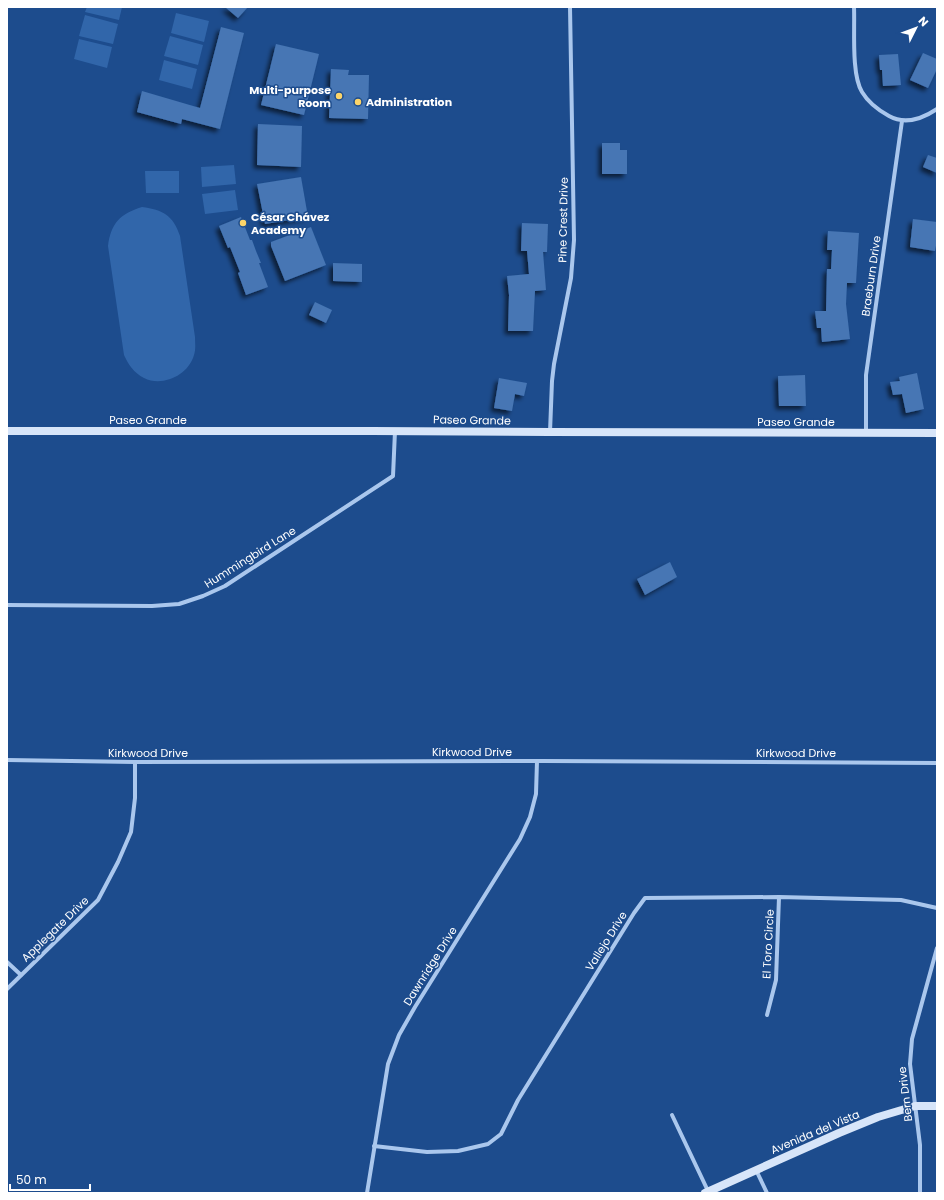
<svg xmlns="http://www.w3.org/2000/svg" width="944" height="1200" viewBox="0 0 944 1200" font-family="Poppins,sans-serif">
	<defs>
		<filter id="shadow"><feDropShadow dx="-3.5" dy="3.5" stdDeviation="2" flood-color="#0009"/></filter>
	</defs>
	<rect width="100%" height="100%" fill="#1d4c8d"/>
	<g fill="#3166aa">
		<polygon points="87,7 122,7 119,20 85,12"/>
		<polygon points="176,13 209,21 204,42 171,33"/>
		<polygon points="85,15 118,24 113,44 79,36"/>
		<polygon points="170,36 203,45 198,65 164,56"/>
		<polygon points="79,39 112,47 107,68 74,59"/>
		<polygon points="164,60 197,69 192,89 159,80"/>
		<polygon points="234,165 236,184 202,187 201,167"/>
		<polygon points="145,171 179,171 179,193 146,193"/>
		<polygon points="235,190 238,210 205,214 202,194"/>
		<path d="M142 207C163 210 173 215 180 236L195 337C195 343 196 349 194 355 188 376 162 387 144 378 134 373 128 364 124 355L108 246C111 223 120 214 142 207Z"/>
	</g>
	<g fill="#4676b4" filter="url(#shadow)">
		<polygon points="225,7 248,7 238,18"/>
		<polygon points="221,27 244,33 220,129 182,119 181,124 137,112 142,91 200,108"/>
		<polygon points="276,44 319,54 304,115 261,105"/>
		<polygon points="923,53 937,59 937,69 928,88 910,80"/>
		<polygon points="898,54 901,85 883,86 882,70 880,70 879,55"/>
		<polygon points="331,69 349,70 348,75 369,75 368,119 329,118"/>
		<polygon points="258,124 302,126 301,167 257,165"/>
		<polygon points="602,143 620,143 620,150 627,150 627,174 602,174"/>
		<polygon points="928,155 937,158 937,173 923,167"/>
		<polygon points="301,177 308,217 265,224 257,184"/>
		<polygon points="241,217 250,240 252,240 256,251 261,263 259,263 268,287 246,295 238,273 240,272 230,247 228,248 219,226"/>
		<polygon points="913,219 937,222 937,240 935,251 910,247"/>
		<polygon points="522,223 548,224 547,252 543,252 546,290 535,291 533,331 508,331 509,295 507,276 529,274 527,251 521,251"/>
		<polygon points="311,227 326,265 285,281 271,246 271,242"/>
		<polygon points="828,231 859,233 856,283 847,283 846,304 850,339 822,342 821,328 817,328 815,311 826,311 827,269 831,269 832,250 827,250"/>
		<polygon points="333,263 362,264 362,282 333,281"/>
		<polygon points="315,302 332,310 326,323 309,315"/>
		<polygon points="917,373 924,409 906,413 902,394 893,395 890,382 900,381 899,377"/>
		<polygon points="805,375 806,406 779,406 778,376"/>
		<polygon points="499,378 527,383 524,396 515,394 512,411 494,408"/>
		<polygon points="670,562 677,577 645,595 637,579"/>
	</g>
	<g fill="none" stroke-linecap="round" stroke-linejoin="round">
		<g stroke="#aac7ed" stroke-width="4">
			<path d="M854 7C855 28 851 74 862 92 868 102 878 110 889 116 905 125 922 119 937 109"/>
			<polyline points="550,432 552,381 554,364 571,278 574,240 570,7"/>
			<polyline points="866,432 866,375 902,121"/>
			<polyline points="7,605 152,606 179,604 203,596 225,586 393,476 395,431"/>
			<polyline points="7,760 135,762 544,761 937,763"/>
			<polyline points="7,962 21,975"/>
			<polyline points="7,989 98,900 118,862 131,832 135,798 135,762"/>
			<polyline points="767,1015 776,980 779,897"/>
			<polyline points="672,1115 708,1191"/>
			<polyline points="374,1146 427,1152 458,1151 488,1144 501,1134 518,1100 634,913 645,898 779,897 901,900 937,908"/>
			<polyline points="756,1170 767,1193"/>
			<polyline points="367,1193 388,1064 399,1035 415,1007 520,839 530,817 536,794 537,761"/>
			<polyline points="920,1193 920,1145 910,1064 912,1039 937,948"/>
		</g>
		<g stroke="#d7e5f9" stroke-width="8">
			<polyline points="7,431 372,431 550,432 937,433"/>
			<polyline points="705,1193 839,1133 878,1117 915,1106 937,1106"/>
		</g>
	</g>
	<g fill="#fcd469" stroke="#1d4c8d" stroke-width="1.5">
		<circle cx="339" cy="96" r="4"/>
		<circle cx="358" cy="102" r="4"/>
		<circle cx="243" cy="223" r="4"/>
	</g>
	<g text-anchor="middle" stroke-width="3" stroke-linejoin="round" paint-order="stroke">
		<g font-size="11" font-weight="bold" fill="#fff" stroke="#1d4c8d" text-anchor="start">
			<text x="331" y="94" text-anchor="end">Multi-purpose<tspan x="331" dy="13">Room</tspan></text>
			<text x="366" y="106">Administration</text>
			<text x="251" y="221">César Chávez<tspan x="251" dy="13">Academy</tspan></text>
		</g>
		<g font-size="11" fill="#fff" stroke="#1d4c8d">
			<text transform="translate(563 220) rotate(-89)" y="4">Pine Crest Drive</text>
			<text transform="translate(871 276) rotate(-82)" y="4">Braeburn Drive</text>
			<text x="148" y="424">Paseo Grande</text>
			<text transform="translate(472 420) rotate(1)" y="4">Paseo Grande</text>
			<text x="796" y="426">Paseo Grande</text>
			<text transform="translate(250 557) rotate(-32)" y="4">Hummingbird Lane</text>
			<text x="472" y="756">Kirkwood Drive</text>
			<text x="148" y="757">Kirkwood Drive</text>
			<text x="796" y="757">Kirkwood Drive</text>
			<text transform="translate(55 929) rotate(-44)" y="4">Applegate Drive</text>
			<text transform="translate(606 941) rotate(-58)" y="4">Vallejo Drive</text>
			<text transform="translate(768 944) rotate(-87)" y="4">El Toro Circle</text>
			<text transform="translate(430 966) rotate(-58)" y="4">Dawnridge Drive</text>
			<text transform="translate(905 1094) rotate(-97)" y="4">Bern Drive</text>
			<text transform="translate(815 1132) rotate(-23)" y="4">Avenida del Vista</text>
		</g>
	</g>
	<rect width="944" height="1200" fill="none" stroke="#ffffff" stroke-width="16"/>
	<g transform="translate(916 28) rotate(48)" stroke="#1d4c8d" stroke-width="3" paint-order="stroke">
	<path d="M0-3L7 15L0 10L-7 15Z" fill="#ffffff"/>
	<text y="-6" font-size="11" font-weight="bold" text-anchor="middle" fill="#ffffff">N</text>
	</g>
	<path d="M10 1184v6h80v-6" fill="none" stroke="#ffffff" stroke-width="2"/>
	<text x="16" y="1184" font-size="12" fill="#ffffff" stroke="#1d4c8d" stroke-width="3" paint-order="stroke">50 m</text>
</svg>
